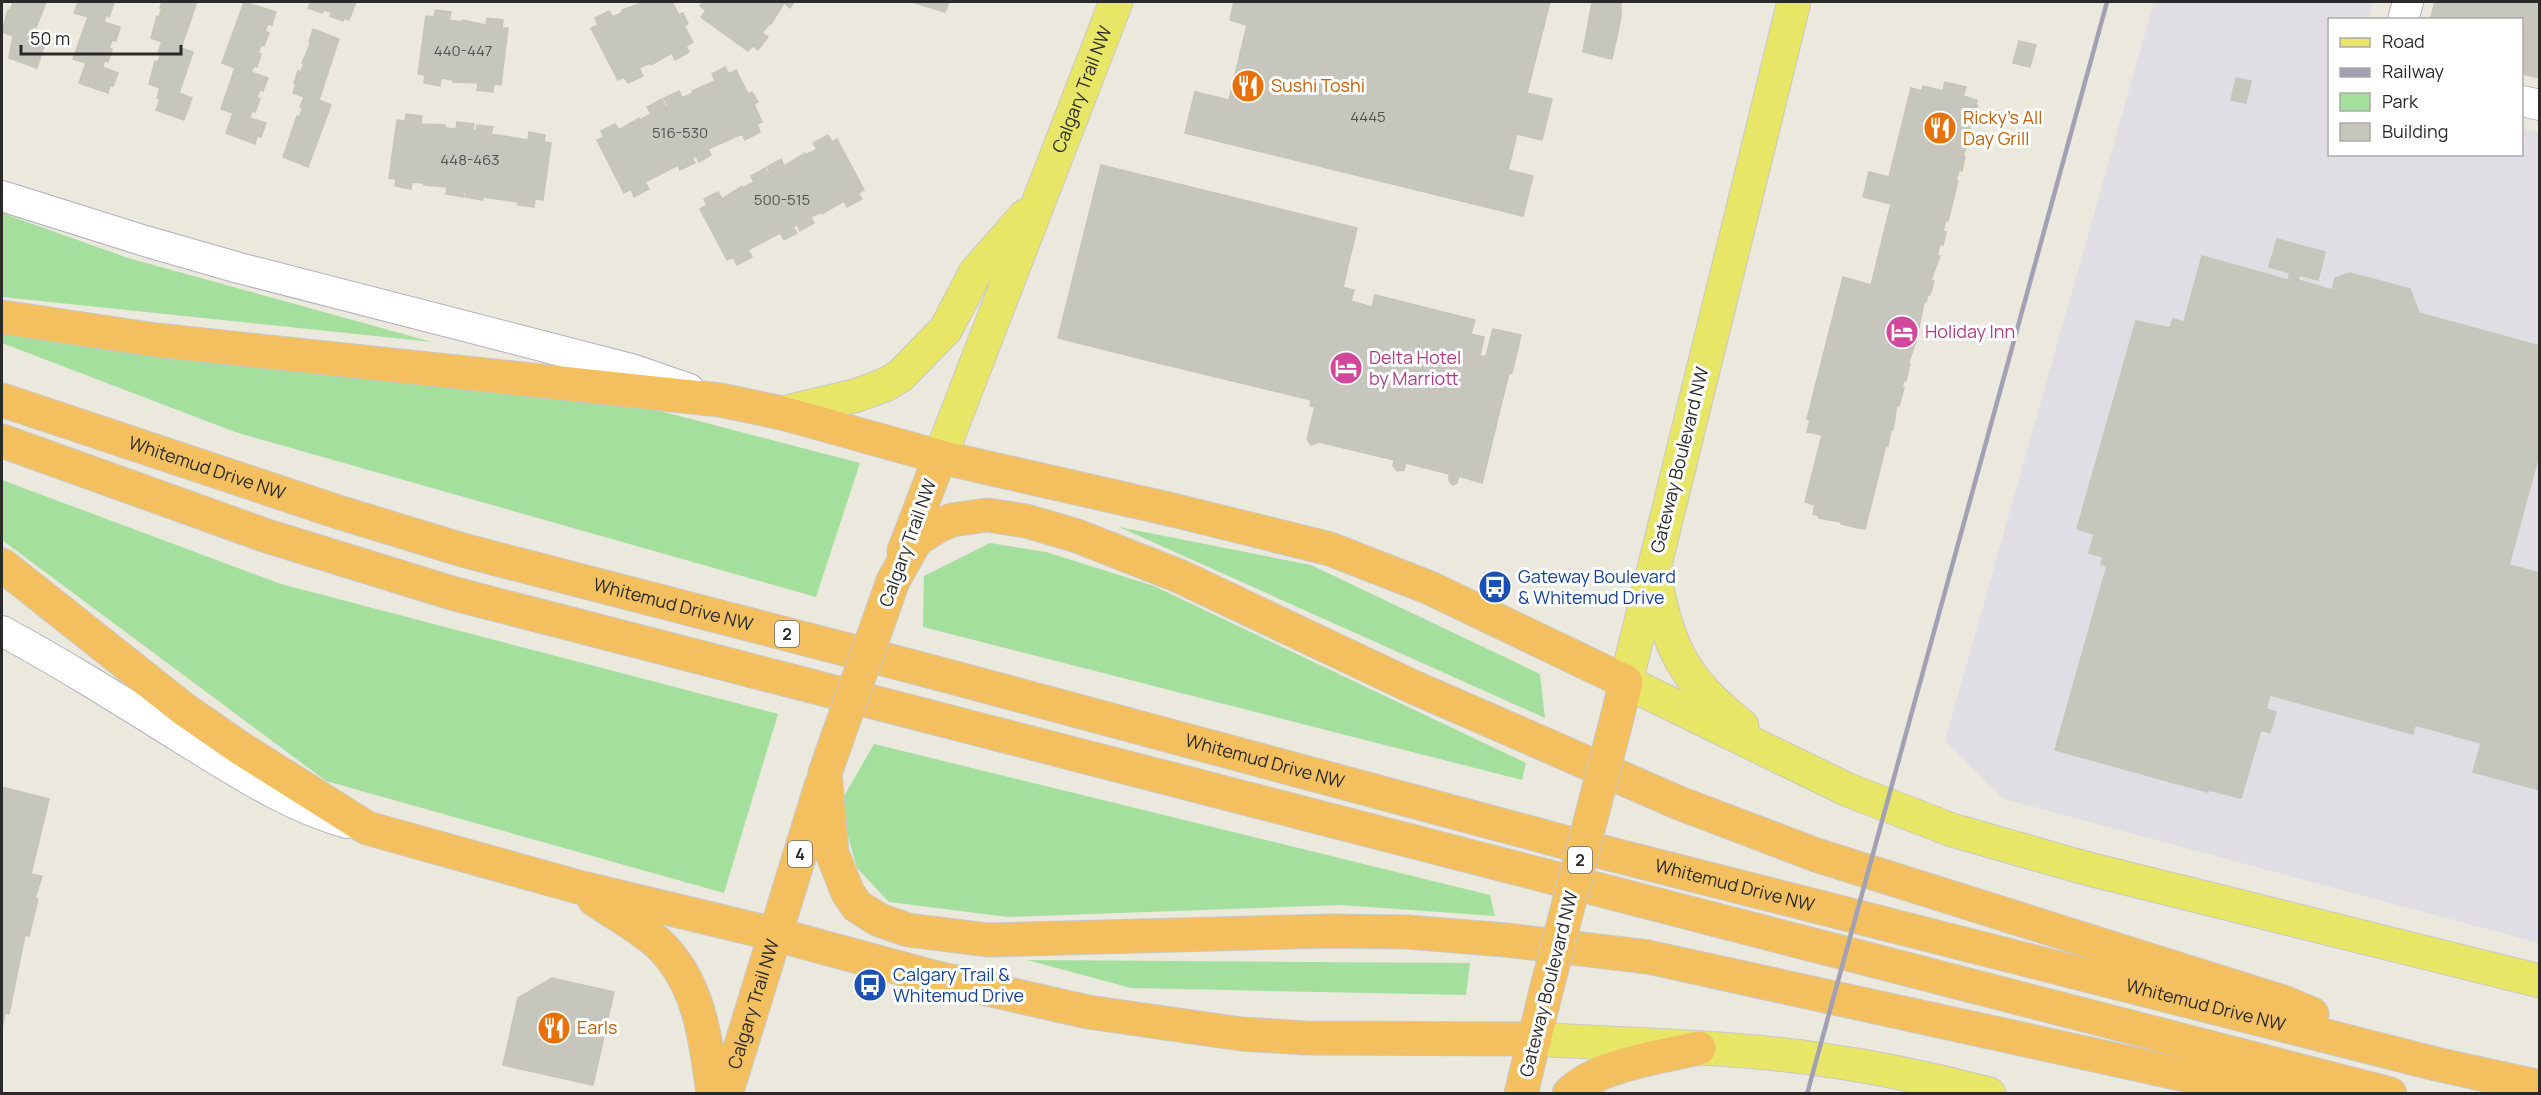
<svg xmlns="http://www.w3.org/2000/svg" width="2541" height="1095" viewBox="0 0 2541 1095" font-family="Manrope,sans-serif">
	<rect width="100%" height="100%" fill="#ebe8dd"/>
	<polygon fill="#e1dde4" points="2154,2 2373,2 2368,19 2330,20 2330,154 2522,154 2522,128 2539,133 2539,943 2004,799 1945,741"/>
	<g fill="#a5df9d">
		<polygon points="2,213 128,258 432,342 2,297"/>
		<polygon points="2,332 633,404 860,463 816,597 235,432 2,343"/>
		<polygon points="2,480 281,584 778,714 724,893 326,781 2,540"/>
		<polygon points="1119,527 1311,565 1540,674 1545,718"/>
		<polygon points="990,543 1046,552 1154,586 1526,763 1522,780 923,627 924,576"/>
		<polygon points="874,744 1490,895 1495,916 1341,905 1008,917 889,902 857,868 839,805"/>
		<polygon points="1027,960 1470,963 1466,995 1131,988"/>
	</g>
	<g fill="#c7c6bc" stroke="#c7c5b7" stroke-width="1.5">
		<polygon points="13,2 46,2 31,41 44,46 37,68 9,58 13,36 2,32 8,10 10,11"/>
		<polygon points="78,2 114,3 109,17 106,15 104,22 120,27 116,41 112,40 109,48 112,49 108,62 105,61 102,67 118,73 113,86 110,85 108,93 79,83 86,63 73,59 88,17 74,13"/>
		<polygon points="162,2 197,2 181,48 193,52 179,93 192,98 184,120 156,110 160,99 157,98 160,88 149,84 155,61 158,62 161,53 158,52 162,42 151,38 157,16 159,17 162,8 160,8"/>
		<polygon points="244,2 276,12 272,25 268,24 265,31 269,33 264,46 261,45 258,53 261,54 257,67 254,66 251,72 268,78 263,91 260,90 257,98 260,99 255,112 252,111 250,118 266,123 261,137 257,136 255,144 226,133 233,113 221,109 235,68 222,63"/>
		<polygon points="311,2 356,2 349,20 344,18 343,21 330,16 331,12 324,10 322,13 308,8"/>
		<polygon points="644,2 672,2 679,15 683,13 688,24 684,26 693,42 686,46 689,52 675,60 672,53 651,65 650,63 639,68 643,76 628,83 624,77 618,80 591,28 598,25 595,18 609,11 613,17 623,12 622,10"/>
		<polygon points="703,2 794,2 790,8 784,3 771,24 770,23 762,33 768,37 758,50 753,46 748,51 701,17 706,11 700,6"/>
		<polygon points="912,2 949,2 945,12"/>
		<polygon points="1234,2 1550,2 1527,93 1552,99 1542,140 1517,134 1508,170 1533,176 1523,216 1185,133 1195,92 1229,100 1247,25 1230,20"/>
		<polygon points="1592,2 1621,2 1621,17 1612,59 1583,52"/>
		<polygon points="2435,2 2540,2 2540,78 2522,74 2522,20 2430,20"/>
		<polygon points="435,10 451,12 449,20 462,22 462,20 486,25 487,18 503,20 502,28 508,28 501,85 494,84 493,92 477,90 478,83 453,82 453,80 441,78 440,86 424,83 425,75 418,74 426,16 434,17"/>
		<polygon points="313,29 339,39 319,100 331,105 308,167 283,157 297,116 299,117 303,108 300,107 304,97 293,93 296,83 294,83 298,71 301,72 304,63 302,63 311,42 309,42"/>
		<polygon points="2019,41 2036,45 2030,67 2013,63"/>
		<polygon points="725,67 729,74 736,70 748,94 752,92 758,102 754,104 762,122 757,124 760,132 745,140 742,134 708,149 711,155 699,162 696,156 692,158 695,163 680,170 678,165 645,182 649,189 634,197 631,189 624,193 597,140 604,137 601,131 615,124 619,130 639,118 640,120 651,114 647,107 662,99 666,107 668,106 664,98 679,91 682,98 693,93 692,91 715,81 712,74"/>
		<polygon points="2236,78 2251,81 2246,103 2231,100"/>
		<polygon points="1945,82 1966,87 1963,96 1977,100 1976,105 1978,106 1974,122 1971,122 1969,131 1971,132 1963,156 1965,156 1962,171 1959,170 1956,181 1958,181 1948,221 1946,220 1943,231 1946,232 1943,245 1940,244 1937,256 1940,256 1931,280 1934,281 1930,295 1928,295 1926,302 1924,302 1918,332 1916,331 1914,338 1917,339 1908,364 1910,364 1906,381 1904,380 1902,388 1904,388 1899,406 1897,405 1893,430 1891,430 1888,446 1886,445 1865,529 1858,528 1841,524 1841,522 1819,518 1819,516 1813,514 1815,505 1805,502 1822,435 1807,432 1810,420 1807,419 1843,277 1871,285 1891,204 1863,197 1869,172 1889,177 1911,88 1922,91 1923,86 1943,91"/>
		<polygon points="406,114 422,116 421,124 445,125 445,128 456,129 457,122 474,124 473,130 476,131 477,125 493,127 491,134 528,140 529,132 545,135 544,142 551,143 543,200 535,199 534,207 518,205 518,202 483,197 483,200 465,197 466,190 464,190 463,197 446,194 447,187 424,185 424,183 412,182 411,189 395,186 396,179 389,178 397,120 405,121"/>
		<polygon points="828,135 832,142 837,139 864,190 858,193 862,199 847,207 844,201 822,214 821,212 811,217 814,223 800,231 797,225 793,227 797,233 784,240 780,233 748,250 752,257 737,265 733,257 727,260 700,209 707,205 704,199 718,192 722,199 742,186 743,188 754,182 751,176 765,168 768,174 770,173 767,167 781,159 784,166 805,153 806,155 817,149 813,143"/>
		<polygon points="1101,165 1357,228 1343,287 1186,249 1158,363 1058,338"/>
		<polygon points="2277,239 2325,252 2318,280 2299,275 2298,280 2332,290 2335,278 2350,273 2410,289 2419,313 2540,346 2540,451 2509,565 2540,573 2540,790 2473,772 2481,743 2415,725 2413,734 2270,695 2266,709 2276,712 2270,733 2261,730 2241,798 2209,790 2208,792 2055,750 2107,566 2101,564 2103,557 2089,553 2094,534 2077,529 2136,321 2170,328 2173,319 2184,322 2202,256 2288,280 2290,273 2269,267"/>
		<polygon points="1186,249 1354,290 1351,301 1372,307 1375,295 1475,320 1471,334 1484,337 1480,356 1486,356 1493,329 1521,335 1512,373 1509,373 1482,483 1459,476 1457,483 1453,485 1449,481 1449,474 1406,463 1404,470 1397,471 1393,466 1394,460 1319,442 1311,445 1307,439 1315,407 1310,406 1311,400 1158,363"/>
		<polygon points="2,787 49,799 31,874 42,876 35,898 38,899 29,936 25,935 9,1014 5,1013 2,1028"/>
		<polygon points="552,978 614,992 593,1085 503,1065 518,998"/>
	</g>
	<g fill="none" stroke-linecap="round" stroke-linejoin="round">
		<g stroke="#b1b1bd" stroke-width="32">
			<g id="minor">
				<polyline points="2403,20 2408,2"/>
				<polyline points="2522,101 2540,105"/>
				<polyline points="2,196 145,241 239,268 631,369 689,389"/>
				<path d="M2 631C63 664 122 701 181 738 234 770 286 806 347 823"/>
			</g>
		</g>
		<g stroke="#c8c8c8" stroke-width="35">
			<g id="major">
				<polyline points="1794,2 1626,682 1848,790 1952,830 2085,868 2540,981"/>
				<polyline points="782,413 854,396 885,385 900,376 946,329 975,273 1025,216"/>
				<path id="s1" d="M940 457 1116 2"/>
				<path d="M1654 576C1670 650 1682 678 1742 726"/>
				<path d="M1535 1039C1629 1045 1725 1046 1818 1059 1876 1067 1933 1079 1989 1094"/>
			</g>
		</g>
		<g stroke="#c8c8c8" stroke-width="35">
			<g id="highway">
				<polyline points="2,317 156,340 720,400 782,413 940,457 1173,510 1330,549 1430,588 1626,682 1615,726"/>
				<path id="s2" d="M2 400 338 512 466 551 929 671 1579 846 2436 1064 2540 1087"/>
				<polyline points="2,441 267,536 455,594 2390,1094"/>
				<polyline points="904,551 940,457"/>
				<polyline points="2,565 185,710 240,748 367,828 578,887 774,934 929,976 1088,1012 1241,1034 1306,1038 1535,1039"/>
				<polyline points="893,581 916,540 938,526 952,520 987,515 1026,521 1077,536 1179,576 1411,686 1679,803 1816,855 2286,1003 2312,1014"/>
				<polyline points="825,773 832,853 848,893 857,906 879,920 908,930 988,940 1331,931 1407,932 1506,940 1648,957 2231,1085 2318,1094"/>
				<path d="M594 899C615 914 640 927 659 944 700 983 706 1041 713 1094"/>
				<path id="s3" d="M726 1094 821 786"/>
				<polyline points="1521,1094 1545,995"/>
				<path d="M1569 1094C1596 1065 1661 1057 1699 1048"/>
			</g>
		</g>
		<use href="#minor" stroke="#fff" stroke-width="30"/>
		<use href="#major" stroke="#e8e666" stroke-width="33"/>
		<use href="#highway" stroke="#f4c05f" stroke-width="33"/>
		<polyline stroke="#a2a0b4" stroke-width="4.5" points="1807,1094 2107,2"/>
		<g stroke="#c8c8c8" stroke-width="35" stroke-linecap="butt">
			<g id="highway-bridge">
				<polyline points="825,773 893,581"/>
				<polyline points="1545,995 1615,726"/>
			</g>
		</g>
		<use href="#highway-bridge" stroke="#f4c05f" stroke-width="33"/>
	</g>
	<defs>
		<g id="restaurant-disc" transform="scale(1.725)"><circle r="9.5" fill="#e8710a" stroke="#fff"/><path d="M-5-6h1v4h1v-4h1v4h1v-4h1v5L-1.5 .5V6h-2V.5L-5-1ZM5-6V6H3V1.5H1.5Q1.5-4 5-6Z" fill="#fff"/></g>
		<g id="hotel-disc" transform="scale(1.725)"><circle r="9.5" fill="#d1479c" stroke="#fff"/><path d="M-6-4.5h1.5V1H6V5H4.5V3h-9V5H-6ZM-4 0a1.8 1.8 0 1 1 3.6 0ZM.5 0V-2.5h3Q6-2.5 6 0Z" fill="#fff"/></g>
		<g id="bus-disc" transform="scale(1.725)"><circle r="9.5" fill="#1a4fb4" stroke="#fff"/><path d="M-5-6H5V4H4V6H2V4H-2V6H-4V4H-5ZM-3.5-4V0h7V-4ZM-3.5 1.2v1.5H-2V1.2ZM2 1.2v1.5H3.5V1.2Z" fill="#fff"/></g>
	</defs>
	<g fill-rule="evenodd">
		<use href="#restaurant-disc" x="1248" y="86"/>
		<use href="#restaurant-disc" x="1940" y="128"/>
		<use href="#hotel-disc" x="1902" y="332"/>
		<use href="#hotel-disc" x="1346" y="368"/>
		<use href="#bus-disc" x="1495" y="587"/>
		<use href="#bus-disc" x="870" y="985"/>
		<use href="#restaurant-disc" x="554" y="1028"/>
	</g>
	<g text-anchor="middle" stroke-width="6" stroke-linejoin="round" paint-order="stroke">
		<g font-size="15" fill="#51514e">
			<text x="463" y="56">440-447</text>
			<text x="1368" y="122">4445</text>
			<text x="680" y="138">516-530</text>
			<text x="470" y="165">448-463</text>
			<text x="782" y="205">500-515</text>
		</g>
		<g fill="#fff" stroke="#6a6a6a" stroke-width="1.5">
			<rect x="775" y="621" width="24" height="26" rx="4.5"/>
			<rect x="788" y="841" width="24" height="26" rx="4.5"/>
			<rect x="1568" y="847" width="24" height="26" rx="4.5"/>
		</g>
		<g font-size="16" font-weight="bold" fill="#2a2a2a">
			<text x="787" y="640">2</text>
			<text x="800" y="860">4</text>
			<text x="1580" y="866">2</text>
		</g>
		<g font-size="18" fill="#c56008" stroke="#fff" text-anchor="start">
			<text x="1271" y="92">Sushi Toshi</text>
			<text x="1963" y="124">Ricky's All<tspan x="1963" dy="21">Day Grill</tspan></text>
			<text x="577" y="1034">Earls</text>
		</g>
		<g font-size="18" fill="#2a2a2a" stroke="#fff">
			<text dy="6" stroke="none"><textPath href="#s1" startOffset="394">Calgary Trail NW</textPath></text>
			<text transform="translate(1680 460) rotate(-76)" y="6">Gateway Boulevard NW</text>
			<text dy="6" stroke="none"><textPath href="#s2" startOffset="216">Whitemud Drive NW</textPath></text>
			<text transform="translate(908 543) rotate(-70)" y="6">Calgary Trail NW</text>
			<text dy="6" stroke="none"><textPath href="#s2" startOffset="702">Whitemud Drive NW</textPath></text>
			<text dy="6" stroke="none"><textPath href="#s2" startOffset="1314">Whitemud Drive NW</textPath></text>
			<text dy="6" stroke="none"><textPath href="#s2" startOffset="1800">Whitemud Drive NW</textPath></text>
			<text transform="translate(1549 984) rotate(-76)" y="6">Gateway Boulevard NW</text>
			<text dy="6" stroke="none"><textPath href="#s3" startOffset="94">Calgary Trail NW</textPath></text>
			<text dy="6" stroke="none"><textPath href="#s2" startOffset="2286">Whitemud Drive NW</textPath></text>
		</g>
		<g font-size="18" fill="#b23c85" stroke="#fff" text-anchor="start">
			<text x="1925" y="338">Holiday Inn</text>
			<text x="1369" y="364">Delta Hotel<tspan x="1369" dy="21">by Marriott</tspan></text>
		</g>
		<g font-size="18" fill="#164399" stroke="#fff" text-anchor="start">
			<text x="1518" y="583">Gateway Boulevard<tspan x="1518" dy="21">&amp; Whitemud Drive</tspan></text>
			<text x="893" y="981">Calgary Trail &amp;<tspan x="893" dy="21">Whitemud Drive</tspan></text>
		</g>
	</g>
	<rect width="2541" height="1095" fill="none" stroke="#2a2a2a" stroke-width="6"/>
	<rect x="2328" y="18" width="195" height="138" fill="#ffffff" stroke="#aaaaaa" stroke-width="1.5"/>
	<rect x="2340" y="38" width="30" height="9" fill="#e8e666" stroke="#aaaaaa" stroke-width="1.5"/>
	<text x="2382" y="48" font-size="18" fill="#2a2a2a">Road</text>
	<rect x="2340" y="68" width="30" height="9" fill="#a2a0b4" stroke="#aaaaaa" stroke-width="1.5"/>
	<text x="2382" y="78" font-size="18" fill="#2a2a2a">Railway</text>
	<rect x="2340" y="93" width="30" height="18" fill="#a5df9d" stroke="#aaaaaa" stroke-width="1.5"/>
	<text x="2382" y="108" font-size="18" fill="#2a2a2a">Park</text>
	<rect x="2340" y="123" width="30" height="18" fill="#c7c6bc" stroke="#aaaaaa" stroke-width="1.5"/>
	<text x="2382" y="138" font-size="18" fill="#2a2a2a">Building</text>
	<path d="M21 45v9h160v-9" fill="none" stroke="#2a2a2a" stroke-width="3"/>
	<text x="30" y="45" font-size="18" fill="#2a2a2a" stroke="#ffffff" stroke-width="4.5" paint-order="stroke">50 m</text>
</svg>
